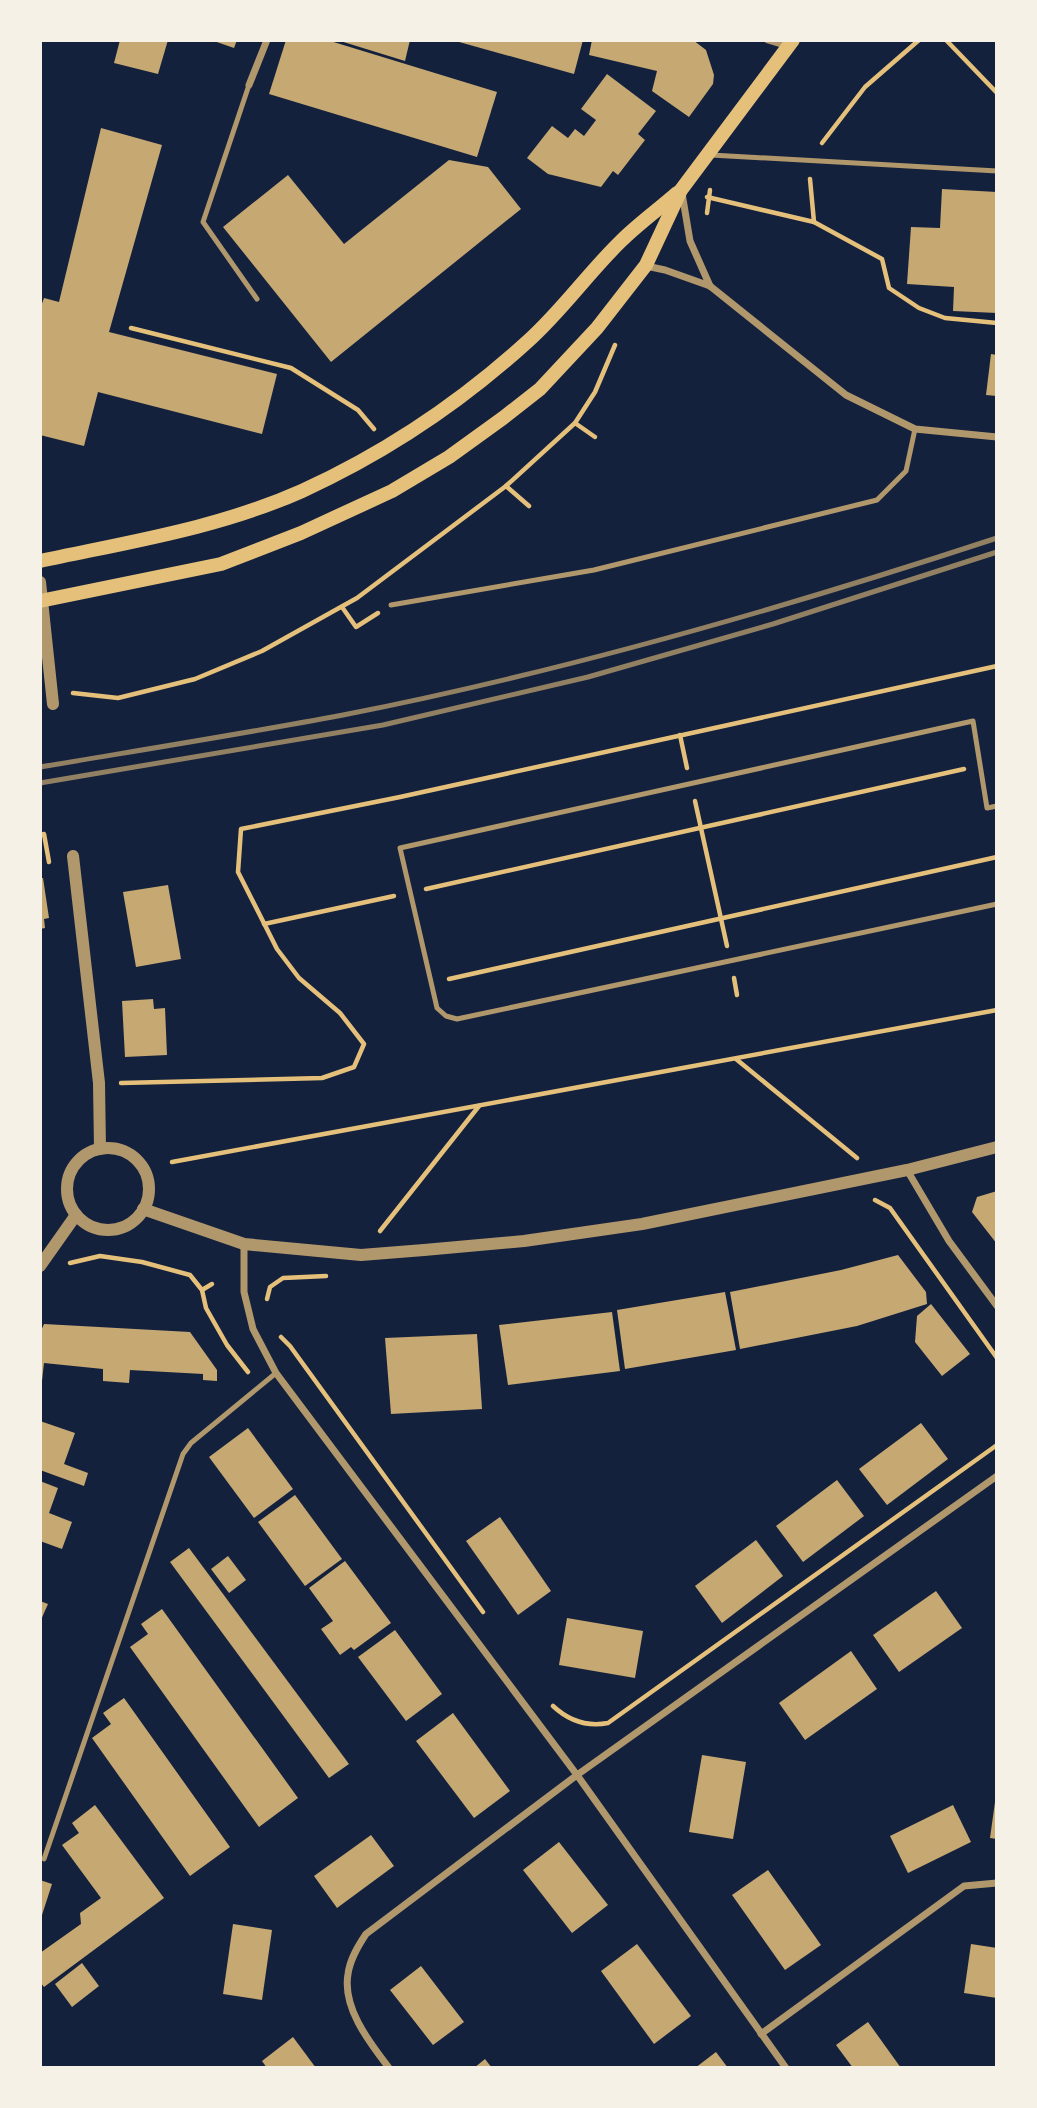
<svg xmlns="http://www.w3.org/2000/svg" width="1037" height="2108" viewBox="0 0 1037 2108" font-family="'PT Sans Narrow',sans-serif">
	<rect width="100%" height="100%" fill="#14213d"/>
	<g fill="#c6a872">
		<polygon points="120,40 168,40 158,74 114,63"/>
		<polygon points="211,40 237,40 234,48"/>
		<polygon points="286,40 327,40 497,92 477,157 269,94"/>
		<polygon points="337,40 410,40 405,61"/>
		<polygon points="452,40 583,40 574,74"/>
		<polygon points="592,40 693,40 706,50 714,75 713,84 689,117 652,91 657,71 589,55"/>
		<polygon points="607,74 656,111 638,134 645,140 618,175 613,171 601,187 548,174 527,158 552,126 568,138 575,129 584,136 596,120 581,109"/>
		<polygon points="101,128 162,145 109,332 277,374 262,434 98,392 84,446 40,435 40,309 44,298 59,302"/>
		<polygon points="449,160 488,167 521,209 331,362 223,227 288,175 344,244"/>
		<polygon points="942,189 997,192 997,313 953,311 954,287 907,284 911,227 940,228"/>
		<polygon points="991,354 997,355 997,396 986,395"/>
		<polygon points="40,878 43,878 49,918 44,919 45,928 40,929"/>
		<polygon points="168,885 181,959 136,967 123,892"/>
		<polygon points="153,999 154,1009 165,1008 167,1055 125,1057 122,1001"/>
		<polygon points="997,1191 997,1244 972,1212 977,1197"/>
		<polygon points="898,1255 926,1292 927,1304 857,1326 740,1349 730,1292 841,1270"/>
		<polygon points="725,1292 736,1350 625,1369 617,1310"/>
		<polygon points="931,1304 970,1354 942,1376 915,1342 917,1316"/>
		<polygon points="612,1312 620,1371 508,1385 499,1325"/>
		<polygon points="44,1324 190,1332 217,1370 217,1381 203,1380 203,1374 130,1370 129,1383 103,1381 103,1369 44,1363 42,1381 40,1381 40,1333"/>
		<polygon points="477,1334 482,1409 391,1414 385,1338"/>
		<polygon points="40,1421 75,1433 64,1464 88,1473 84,1486 40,1470"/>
		<polygon points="921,1423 948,1459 887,1505 859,1469"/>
		<polygon points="248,1428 293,1489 254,1518 209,1457"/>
		<polygon points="837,1480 864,1516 803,1562 776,1526"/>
		<polygon points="40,1481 58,1488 49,1513 72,1522 62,1549 40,1541"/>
		<polygon points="295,1495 342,1559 305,1586 258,1522"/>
		<polygon points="500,1517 551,1591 518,1615 466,1541"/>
		<polygon points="756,1540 783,1576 722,1623 695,1586"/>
		<polygon points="189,1548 349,1764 329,1778 170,1562"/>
		<polygon points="228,1556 246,1580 229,1593 211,1569"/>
		<polygon points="345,1561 391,1623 354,1650 351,1647 340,1655 321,1629 333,1621 309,1588"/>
		<polygon points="936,1591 962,1628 899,1672 873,1635"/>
		<polygon points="40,1601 48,1604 40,1622"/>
		<polygon points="162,1609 298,1798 259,1827 130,1647 148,1634 141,1624"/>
		<polygon points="567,1618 643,1631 635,1678 559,1665"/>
		<polygon points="395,1630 442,1694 406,1721 358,1657"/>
		<polygon points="851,1651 877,1689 805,1740 779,1703"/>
		<polygon points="124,1698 230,1847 190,1876 92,1738 111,1724 103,1713"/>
		<polygon points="453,1713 510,1791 474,1818 416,1741"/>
		<polygon points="702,1755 746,1762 733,1839 689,1832"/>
		<polygon points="995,1802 997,1803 997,1839 990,1838"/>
		<polygon points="95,1805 164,1898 44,1987 40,1982 40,1953 81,1924 80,1913 101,1898 62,1845 79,1833 72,1823"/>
		<polygon points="953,1805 971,1842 908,1873 890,1836"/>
		<polygon points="371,1835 394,1866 337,1908 314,1876"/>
		<polygon points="559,1842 608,1905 572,1933 523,1870"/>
		<polygon points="768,1870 821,1945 785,1970 732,1895"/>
		<polygon points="40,1880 52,1884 41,1918 40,1918"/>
		<polygon points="233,1924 272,1930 262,2000 223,1994"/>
		<polygon points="637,1944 691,2016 654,2044 601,1971"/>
		<polygon points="971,1944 997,1948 997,1998 964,1993"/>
		<polygon points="82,1963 99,1986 72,2007 55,1984"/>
		<polygon points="421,1966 464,2022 433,2045 390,1990"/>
		<polygon points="868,2022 901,2068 853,2068 836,2045"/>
		<polygon points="293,2037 316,2068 267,2068 262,2061"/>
		<polygon points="716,2052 728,2068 695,2068"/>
		<polygon points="485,2059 492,2068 474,2068"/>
	</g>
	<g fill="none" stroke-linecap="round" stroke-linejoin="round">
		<g stroke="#e5c07b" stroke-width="4.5">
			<polyline points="946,40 997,93"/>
			<polyline points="822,143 865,87 919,40"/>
			<polyline points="707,197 814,222 810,179"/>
			<polyline points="707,213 710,190"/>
			<polyline points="814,222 882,259 889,288 919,308 945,318 997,323"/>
			<polyline points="131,328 291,368 358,410 374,429"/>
			<polyline points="575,423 595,437"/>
			<polyline points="506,486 529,506"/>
			<polyline points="342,607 356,627 378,613"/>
			<polyline points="73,693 118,698 195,679 262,651 357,598 506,486 575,423 595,392 615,345"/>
			<polyline points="680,735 687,768"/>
			<polyline points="695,801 727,946"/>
			<polyline points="40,835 44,834 49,862"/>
			<polyline points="426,889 964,769"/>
			<polyline points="264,924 394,896"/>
			<polyline points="734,978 737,995"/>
			<polyline points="449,979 997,857"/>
			<polyline points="736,1059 857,1158"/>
			<polyline points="121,1083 322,1078 354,1067 364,1044 340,1013 299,978 277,949 238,872 241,829 400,797 997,666"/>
			<polyline points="172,1162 997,1010"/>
			<polyline points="875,1200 890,1208 997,1358"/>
			<polyline points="380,1231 479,1106"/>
			<polyline points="70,1263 100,1256 142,1262 190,1275 202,1290 206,1308 227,1345 248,1372"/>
			<polyline points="202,1290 212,1284"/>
			<polyline points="267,1299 270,1287 283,1278 326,1276"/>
			<polyline points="281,1337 290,1346 483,1612"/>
			<path d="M553 1706C569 1721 587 1727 608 1723L997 1445"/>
		</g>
		<g stroke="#b1986c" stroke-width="5">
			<polyline points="249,85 203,222 257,299"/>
			<polyline points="711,155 997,171"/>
			<polyline points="391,605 594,570 877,500 906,471 915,429"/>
			<polyline points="997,806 987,808 973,721 400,848 437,1008 446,1016 457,1019 997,904"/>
			<polyline points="44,1859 183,1454 191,1443 276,1373"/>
		</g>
		<g stroke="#b1986c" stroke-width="7">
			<polyline points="768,40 788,46"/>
			<polyline points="249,85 267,40"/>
			<polyline points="682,193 690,241 710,286"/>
			<polyline points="646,266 665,270 710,286 846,395 915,429 997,437"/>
			<polyline points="907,1170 949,1241 997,1306"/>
			<polyline points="244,1244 244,1292 253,1329 276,1373 577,1775 786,2068"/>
			<polyline points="761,2034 964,1886 997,1883"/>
			<path d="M389 2068C370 2043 342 2008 348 1974 350 1959 358 1946 366 1934L577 1775 997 1476"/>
		</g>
		<g stroke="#b1986c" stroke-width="12">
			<polyline points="40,582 53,704"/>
			<polyline points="73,856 99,1083 100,1149"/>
			<circle cx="108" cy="1189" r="41"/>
			<polyline points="143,1209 244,1244 361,1255 424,1250 524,1241 642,1224 907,1170 997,1147"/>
			<polyline points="40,1266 76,1215"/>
		</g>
		<g stroke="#e5c07b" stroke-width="14">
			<path d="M40 561C128 542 219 528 302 491 383 454 461 402 527 342 561 312 588 273 621 241 638 224 659 209 677 193"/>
			<polyline points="40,601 221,564 301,533 392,491 449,457 503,418 540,389 597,328 646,265 681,190 793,40"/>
		</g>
		<g stroke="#918062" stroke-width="5">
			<path d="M40 767C141 750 242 734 343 715 563 672 784 608 997 538"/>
			<polyline points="40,783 383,725 588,677 773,624 997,552"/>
		</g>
	</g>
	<rect width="1037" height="2108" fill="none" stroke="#f6f1e7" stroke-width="84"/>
</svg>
